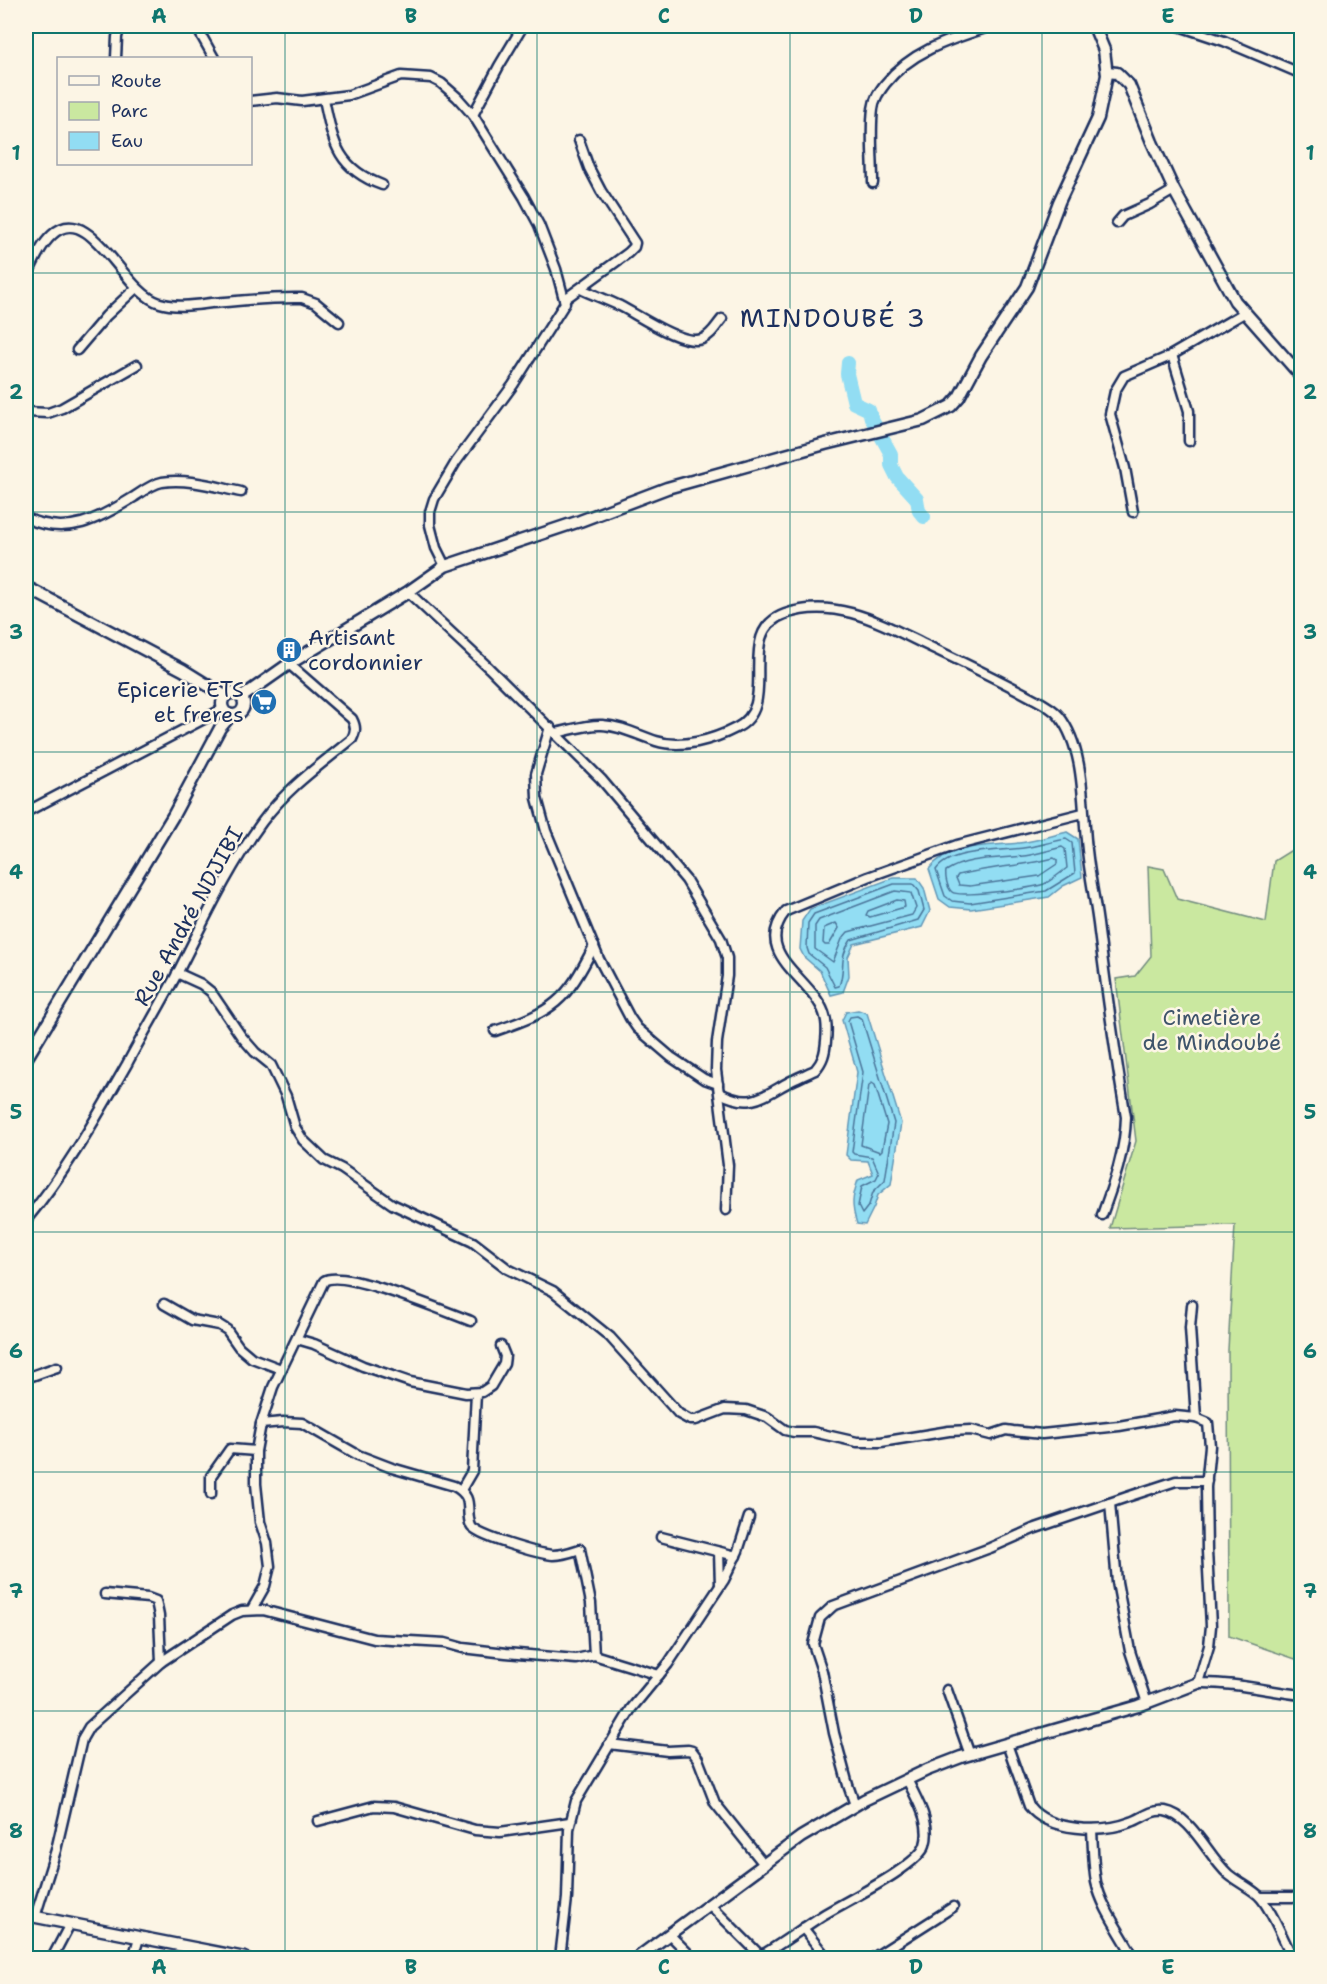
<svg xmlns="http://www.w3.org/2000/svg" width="1327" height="1984" viewBox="0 0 1327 1984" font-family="'Shantell Sans',sans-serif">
	<rect width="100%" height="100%" fill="#fcf5e5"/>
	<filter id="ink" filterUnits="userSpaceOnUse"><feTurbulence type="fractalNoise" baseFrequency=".0167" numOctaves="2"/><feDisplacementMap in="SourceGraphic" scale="12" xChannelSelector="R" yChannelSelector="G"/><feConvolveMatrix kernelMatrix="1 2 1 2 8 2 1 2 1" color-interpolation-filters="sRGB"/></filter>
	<g filter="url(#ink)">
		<polygon fill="#cae8a0" stroke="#728c7f" stroke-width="1.5" points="1301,844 1301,1387 1299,1386 1302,1408 1301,1661 1229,1636 1228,1350 1235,1225 1110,1228 1136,1141 1116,979 1135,976 1151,956 1148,866 1164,869 1177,899 1266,922 1274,861"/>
		<g fill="#92ddf3" stroke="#6297b7" stroke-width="1.5">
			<path d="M1067 832 1078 839 1082 877 1063 886 1049 897 971 909 950 907 939 899 929 869C951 841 994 847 1026 842 1040 840 1054 835 1067 832Z"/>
			<polygon points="893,878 917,878 924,888 930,911 922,927 854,944 848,957 849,976 843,992 831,995 820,971 804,957 800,949 802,921 810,909"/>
			<path d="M858 1010 867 1013 901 1123 891 1184 878 1195 874 1207 865 1225 857 1224C851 1205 852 1198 858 1180L873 1174 868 1161 851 1160 846 1155 857 1072 842 1020 846 1012Z"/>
		</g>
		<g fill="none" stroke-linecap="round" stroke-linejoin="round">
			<g stroke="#4b759a" stroke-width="1.5">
				<path d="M1066 839 1072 843 1075 873 1046 891 970 903 952 901 945 896 936 870C952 847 1005 852 1030 847 1042 845 1054 841 1066 839Z"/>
				<path d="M1062 847 1065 849 1067 868C1060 873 1051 881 1044 884 1034 888 958 898 952 892 947 888 945 876 946 871 971 855 1002 860 1030 855 1040 853 1051 850 1062 847Z"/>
				<path d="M1054 858 1057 860V864L1039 876 970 886 959 885 956 878 958 875C990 867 1022 866 1054 858Z"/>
				<path d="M894 884H913L919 891 924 910 918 920 851 940C838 958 846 968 839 986L835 987 825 967 809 954 807 948 808 923 814 914Z"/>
				<polygon points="895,891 911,893 916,908 912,915 848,932 842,939 833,962 815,949 815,926 819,920"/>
				<polygon points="897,900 904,901 905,907 870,917 866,915 868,911"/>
				<polygon points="836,923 839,928 829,945 825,945 823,943 824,928"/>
				<polygon points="857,1016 862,1019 894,1123 885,1180 873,1192 869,1205 862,1214 858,1206 862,1186 876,1179 879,1173 872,1157 854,1154 852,1152 863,1072 848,1021 850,1017"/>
				<polygon points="872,1083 875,1085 887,1124 882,1150 880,1152 861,1145 869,1085"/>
			</g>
			<polyline stroke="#92ddf3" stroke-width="14" points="848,363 847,374 854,403 869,410 871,418 891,454 891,465 897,477 917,499 919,511 924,517"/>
			<g stroke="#1b2f5e" stroke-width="13">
				<g id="minor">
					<polyline points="196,26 214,58"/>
					<polyline points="1179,26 1224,41 1302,74"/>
					<polyline points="116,58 117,37 120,26"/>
					<path d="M324 99C333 141 336 168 382 185"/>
					<polyline points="250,101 277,98 302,101 349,95 401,76 431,78 441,83 457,97 473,115 524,197 539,225 556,269 565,303 513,385 456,462 434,499 430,512 430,525 436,548 445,566"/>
					<polyline points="473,115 499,66 523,26"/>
					<path d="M873 183C873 159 870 132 873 109 874 99 879 92 885 84 912 50 952 39 992 26"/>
					<polyline points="1117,223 1123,216 1150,204 1174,190"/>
					<path d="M26 278C33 264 40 246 52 235 90 199 123 293 160 303 176 308 195 305 211 303 241 301 272 297 302 298L316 303 339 322"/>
					<path d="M581 289C594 295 607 300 620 306 638 315 682 346 702 339 711 336 716 326 722 319"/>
					<polyline points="565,299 628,253 634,247 635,243 601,191 589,168 579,140"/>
					<polyline points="77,350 106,316 136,288"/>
					<polyline points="1172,355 1189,411 1189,441"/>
					<polyline points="26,412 48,413 62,408 137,365"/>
					<polyline points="1133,512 1125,468 1110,414 1115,391 1124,376 1168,357 1244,313"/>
					<path d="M26 518C67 537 99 519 134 497 143 491 152 484 162 482 188 478 216 487 241 492"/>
					<polyline points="408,592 489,668 601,779 686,880 721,939 727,958 727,976 717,1042 716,1070 728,1165 726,1210"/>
					<polyline points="550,727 536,774 537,798 546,831 599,959 630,1018 637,1028 671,1057 704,1079 718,1084"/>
					<path d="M556 733C571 730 587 724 602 725 621 726 638 735 656 741 681 749 713 740 736 728 783 705 732 633 785 614 834 597 879 622 922 643 958 660 994 677 1029 696 1038 701 1052 707 1059 716 1086 750 1082 808 1087 850 1090 878 1096 905 1099 932 1107 994 1115 1055 1126 1117 1125 1152 1114 1182 1102 1215"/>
					<polyline points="26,812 223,709"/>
					<path d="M177 973 201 984 211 992 241 1036 255 1052 271 1065 286 1096 295 1127 303 1140 324 1160 342 1169 392 1204 473 1242 508 1269 553 1291 610 1337 679 1414 690 1420H696L725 1409 746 1410 767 1417 785 1430 794 1432H813L857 1442H881L949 1431 971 1430 991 1435 1006 1430 1013 1431 1042 1434 1119 1426 1175 1416 1196 1418 1208 1423 1210 1446 1206 1487 1207 1551 1211 1626 1209 1646 1198 1683C1233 1682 1267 1691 1302 1695"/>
					<path d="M495 1031C554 1011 566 1002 594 946"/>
					<path d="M720 1093C751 1109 762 1097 789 1082 798 1078 806 1074 815 1070 823 1061 825 1053 826 1041 827 1032 827 1021 824 1013 811 977 751 954 786 911L868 877 957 845 1083 813"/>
					<path d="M26 1220C66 1172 96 1118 127 1064 144 1032 163 1001 180 968 205 919 229 867 262 822 287 788 320 765 352 739 356 731 356 727 352 719L289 664"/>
					<polyline points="164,1304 192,1320 219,1325 227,1330 239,1347 252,1358 281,1369"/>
					<polyline points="1192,1305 1190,1328 1196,1418"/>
					<polyline points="297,1339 314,1344 363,1366 410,1382 466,1393 482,1392 491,1386 504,1364 505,1356 501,1346"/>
					<polyline points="26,1378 57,1367"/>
					<path d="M261 1424 283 1422 302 1423 358 1455 392 1468 454 1486C476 1498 464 1510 471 1526 475 1536 540 1554 553 1555 563 1555 571 1552 580 1549L591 1603 594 1655"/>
					<polyline points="461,1490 472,1471 476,1393"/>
					<polyline points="211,1494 211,1476 230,1449 256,1451"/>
					<polyline points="1110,1503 1117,1582 1130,1651 1147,1703"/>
					<polyline points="661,1537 736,1556"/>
					<polyline points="719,1552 720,1585"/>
					<polyline points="105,1594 148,1598 156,1601 159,1616 161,1662"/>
					<path d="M252 1609 265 1586 270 1566 267 1543 260 1522 256 1484V1451L261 1424 273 1387 324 1281C343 1268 446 1312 471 1321"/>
					<polyline points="947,1690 970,1755"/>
					<polyline points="609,1744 668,1751 688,1750 692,1751 698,1759 715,1803 763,1863"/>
					<path d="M1007 1744 1029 1806C1049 1832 1102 1833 1131 1822 1143 1818 1151 1809 1165 1811 1192 1816 1208 1856 1228 1874 1237 1882 1255 1890 1261 1898 1274 1914 1283 1940 1293 1958"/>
					<polyline points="855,1805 848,1785 834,1733 822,1671 813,1644 820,1618 833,1606 990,1548 1033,1529 1127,1497 1176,1481 1207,1481"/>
					<polyline points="318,1821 374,1806 394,1807 475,1830 500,1832 570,1822"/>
					<path d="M1092 1830C1093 1847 1093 1865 1096 1882 1102 1909 1122 1934 1134 1958"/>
					<polyline points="1261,1897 1297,1897"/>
					<polyline points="709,1904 761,1956"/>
					<polyline points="35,1917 56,1850 82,1739 89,1727 161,1662 232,1615 242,1611 263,1610 374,1639 445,1643 463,1648 506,1653 576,1659 594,1655 659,1675"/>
					<polyline points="803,1928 827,1958"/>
					<polyline points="669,1934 693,1958"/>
					<polyline points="52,1958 70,1924"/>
					<polyline points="133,1958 139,1938"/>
					<polyline points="560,1958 567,1898 569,1829 576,1801 631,1709 668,1664 724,1580 738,1551 749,1517"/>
					<path d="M757 1958C780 1945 801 1929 823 1915 844 1902 919 1866 925 1845 932 1822 916 1799 907 1779"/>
					<polyline points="873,1958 953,1907"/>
				</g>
			</g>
			<g stroke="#1b2f5e" stroke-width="15">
				<g id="tertiary">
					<polyline points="1107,72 1117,73 1129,85 1152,142 1174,190 1235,301 1302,377"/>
					<polyline points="26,587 183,670 225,696"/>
					<circle cx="233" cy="704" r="11"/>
					<polyline points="242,697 289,664 408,592 445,566 580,521 667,488 825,444 923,420 951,406 959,397 981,356 1027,287 1059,202 1098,118 1107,75 1104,50 1094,26"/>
					<polyline points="26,1059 173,816 220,728 231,715"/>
					<polyline points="26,1915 245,1958"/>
					<polyline points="637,1958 801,1837 864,1800 927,1770 961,1757 1138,1706 1198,1683"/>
				</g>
			</g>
			<use href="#minor" stroke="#fcf5e5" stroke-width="8"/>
			<use href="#tertiary" stroke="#fcf5e5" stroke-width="10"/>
		</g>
	</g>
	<path fill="none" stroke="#0f766e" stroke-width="1.5" stroke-opacity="0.55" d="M285 26V1958M537 26V1958M790 26V1958M1042 26V1958M26 273H1302M26 512H1302M26 752H1302M26 992H1302M26 1232H1302M26 1472H1302M26 1711H1302"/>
	<defs>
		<g id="building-disc" transform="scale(1.35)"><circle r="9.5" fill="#1f6fb2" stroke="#fcf5e5"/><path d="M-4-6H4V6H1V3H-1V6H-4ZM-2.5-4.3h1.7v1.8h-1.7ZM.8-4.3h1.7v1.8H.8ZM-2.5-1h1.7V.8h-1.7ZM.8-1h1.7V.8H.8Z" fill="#fff"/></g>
		<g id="supermarket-disc" transform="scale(1.35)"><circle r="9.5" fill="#1f6fb2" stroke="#fcf5e5"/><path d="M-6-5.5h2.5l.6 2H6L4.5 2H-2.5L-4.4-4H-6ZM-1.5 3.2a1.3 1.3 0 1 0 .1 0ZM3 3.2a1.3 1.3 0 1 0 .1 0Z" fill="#fff"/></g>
	</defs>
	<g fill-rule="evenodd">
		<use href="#building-disc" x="289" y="650"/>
		<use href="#supermarket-disc" x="264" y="702"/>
	</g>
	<g text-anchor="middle" stroke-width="5" stroke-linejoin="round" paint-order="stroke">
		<g font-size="22" fill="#1b2f5e" stroke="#fcf5e5" text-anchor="start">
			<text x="308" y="645">Artisant<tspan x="308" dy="25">cordonnier</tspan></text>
			<text x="244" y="697" text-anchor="end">Epicerie ETS<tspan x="244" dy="25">et freres</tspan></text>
		</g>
		<g font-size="22" fill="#1b2f5e" stroke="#fcf5e5">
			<text transform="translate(188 916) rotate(-61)" y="8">Rue André NDJIBI</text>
		</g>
		<g font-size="22" fill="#3e546b" stroke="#fcf5e5">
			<text x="1212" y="1025">Cimetière<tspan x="1212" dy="25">de Mindoubé</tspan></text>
		</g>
		<g font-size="26" letter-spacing="1.5" fill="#1b2f5e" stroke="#fcf5e5">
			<text x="833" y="327">MINDOUBÉ 3</text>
		</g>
	</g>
	<rect width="1327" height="1984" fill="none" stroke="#fcf5e5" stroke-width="66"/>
	<rect x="57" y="57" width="195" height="108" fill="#fcf5e5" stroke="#a2a6af" stroke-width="1.5"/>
	<rect x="69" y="76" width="30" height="9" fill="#fcf5e5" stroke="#a2a6af" stroke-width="1.5"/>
	<text x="111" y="87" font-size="18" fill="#1b2f5e">Route</text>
	<rect x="69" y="102" width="30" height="18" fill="#cae8a0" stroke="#a2a6af" stroke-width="1.5"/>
	<text x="111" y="117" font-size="18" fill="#1b2f5e">Parc</text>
	<rect x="69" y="132" width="30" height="18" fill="#92ddf3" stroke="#a2a6af" stroke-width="1.5"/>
	<text x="111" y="147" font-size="18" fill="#1b2f5e">Eau</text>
	<rect x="33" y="33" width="1261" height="1918" fill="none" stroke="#0f766e" stroke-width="2"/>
	<g font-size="20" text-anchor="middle" font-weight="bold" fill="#0f766e">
		<text x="159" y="23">A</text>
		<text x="411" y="23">B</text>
		<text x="664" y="23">C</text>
		<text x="916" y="23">D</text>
		<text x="1168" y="23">E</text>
		<text x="16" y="160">1</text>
		<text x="1310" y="160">1</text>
		<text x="16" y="399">2</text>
		<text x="1310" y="399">2</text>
		<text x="16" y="639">3</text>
		<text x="1310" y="639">3</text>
		<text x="16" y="879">4</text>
		<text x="1310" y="879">4</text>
		<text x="16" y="1119">5</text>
		<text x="1310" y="1119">5</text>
		<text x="16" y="1358">6</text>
		<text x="1310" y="1358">6</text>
		<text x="16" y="1598">7</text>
		<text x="1310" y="1598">7</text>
		<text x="16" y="1838">8</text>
		<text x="1310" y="1838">8</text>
		<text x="159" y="1974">A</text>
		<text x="411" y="1974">B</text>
		<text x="664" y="1974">C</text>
		<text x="916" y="1974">D</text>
		<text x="1168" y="1974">E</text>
	</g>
</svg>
